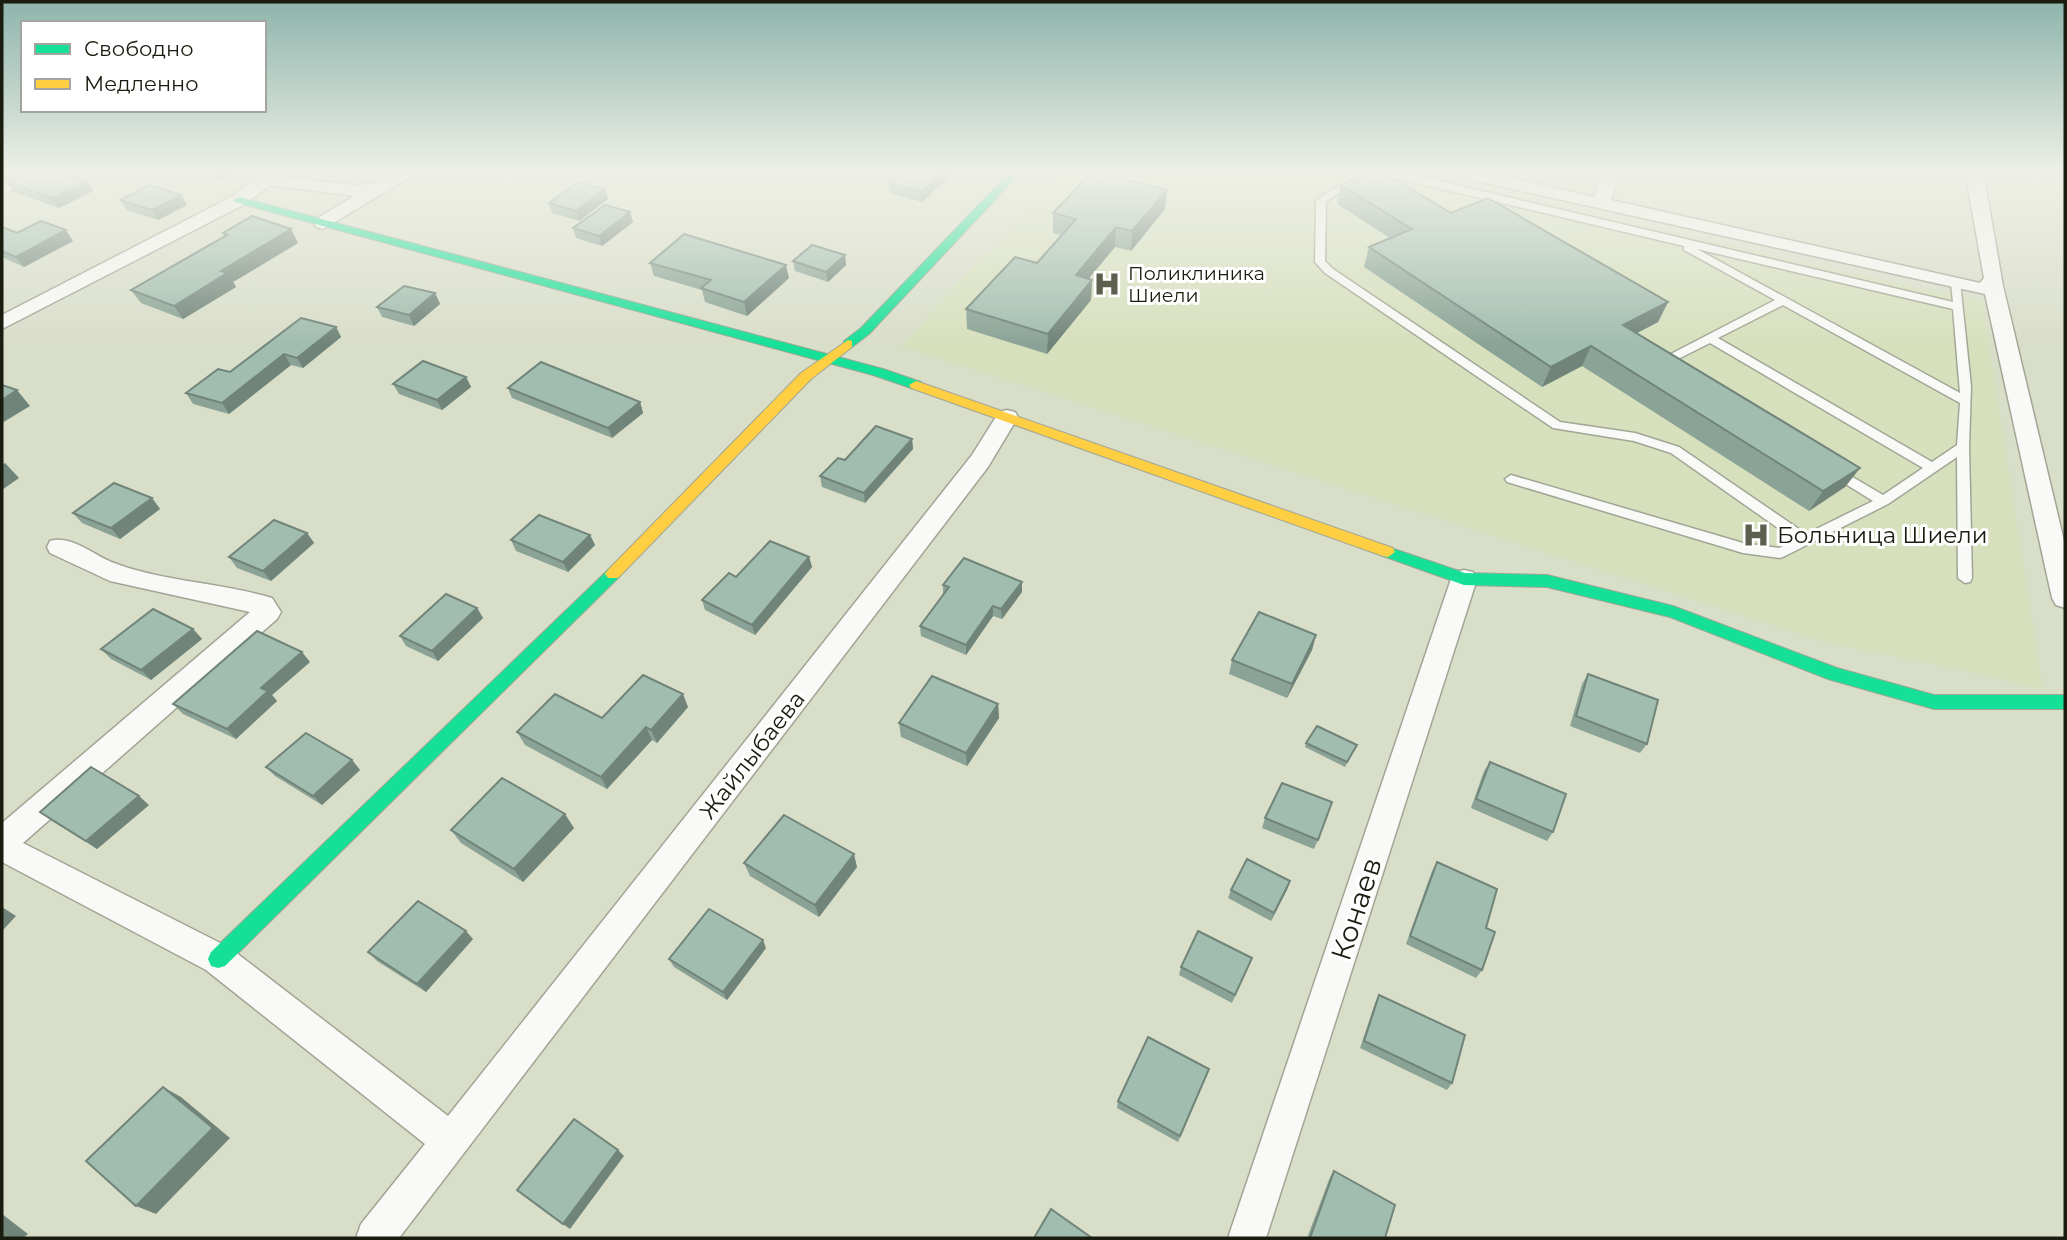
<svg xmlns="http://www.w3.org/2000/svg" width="2067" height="1240" viewBox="0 0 2067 1240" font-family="Montserrat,sans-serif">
	<rect width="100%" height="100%" fill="#d9dec9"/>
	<polygon fill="#d7e0bd" points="1062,171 1119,183 1130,171 1400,171 1982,302 2043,690 1958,669 1828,643 901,346"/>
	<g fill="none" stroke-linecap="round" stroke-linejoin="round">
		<g stroke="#a1a595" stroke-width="3">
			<g id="lane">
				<polygon points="1085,171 1096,171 1091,174"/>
				<path d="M1383 171H1397L1953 302 1951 284 1952 282H1960L1971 386 1969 447 1972 578 1970 582 1965 583 1958 578 1957 457 1888 504 1785 556 1780 558 1743 553 1507 482 1505 479 1511 475 1743 543 1779 548 1795 540 1671 453 1634 441 1553 428 1325 273 1315 262 1316 201 1331 190ZM1387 176 1684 246V250L1775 300 1669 355 1662 367C1666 372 1671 374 1677 373L1679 370 1674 366 1678 359 1710 343 1923 468 1883 495 1839 469H1831L1829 472 1831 475 1873 501 1806 534 1679 447 1635 433 1560 422 1333 269 1325 261 1326 202 1337 194ZM1697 249 1953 309 1960 393ZM1783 305 1960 403 1957 445 1932 462 1718 338Z"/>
			</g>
		</g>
		<g stroke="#a1a595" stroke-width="3">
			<g id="street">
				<polygon points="28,171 51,171 2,195 2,183"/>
				<polygon points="398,171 420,171 323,229 316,227 314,223 316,219 354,196 270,185 245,204 2,329 2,315 233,196 260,175 355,185 377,183"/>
				<polygon points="1447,171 1480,171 1594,197 1603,171 1621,171 1611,200 1980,283 1984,278 1965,171 1983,171 2003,286 2065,545 2065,608 2056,605 2052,598 1985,294 1450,175"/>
				<path d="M1007 410 1015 412 1018 417 988 467 399 1238H356L361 1224 425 1144 206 970 2 862V823L250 612 110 581 50 553 47 547 50 541C71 534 95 556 114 563 160 581 223 583 272 598L281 612 277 619 23 843 230 948 448 1116 972 455 999 412Z"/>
				<polygon points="1464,570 1473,572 1477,579 1266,1238 1228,1238 1451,579 1455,572"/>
			</g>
		</g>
		<g stroke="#a1a595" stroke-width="2">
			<g id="fast">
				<polygon points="1011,171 1022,171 869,334 852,347 844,347 844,341 861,328"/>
				<polygon points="239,197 883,369 921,382 923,385 916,389 911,388 873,375 235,202 234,200"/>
				<polygon points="1388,547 1465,573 1547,575 1673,606 1837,668 1934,695 2065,695 2065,709 1934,709 1828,679 1670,617 1547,587 1464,585 1383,556 1381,552"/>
				<polygon points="613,568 621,574 618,578 225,966 218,968 211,966 208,959 211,952 608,570"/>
			</g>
		</g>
		<g stroke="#a1a595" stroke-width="2">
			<g id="slow">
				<polygon points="848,340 852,341 852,347 811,379 618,578 608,578 605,574 608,570 801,373"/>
				<polygon points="916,381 1393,548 1395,552 1388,557 1383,556 911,388 909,385"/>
			</g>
		</g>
		<use href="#lane" fill="#f9faf7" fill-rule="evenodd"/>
		<use href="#street" fill="#f9faf7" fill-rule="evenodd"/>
		<use href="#fast" fill="#16e098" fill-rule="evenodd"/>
		<use href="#slow" fill="#ffcf43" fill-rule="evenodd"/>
	</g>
	<g fill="#8aa396">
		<polygon points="194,171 237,171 218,181"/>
		<polygon points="955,171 922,202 890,193 889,183"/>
		<polygon points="87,181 93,191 59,208 14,192 6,182"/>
		<polygon points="1341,185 1451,213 1668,302 1658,322 1637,333 1860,468 1845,487 1809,511 1582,366 1542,387 1364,267 1369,247 1390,238 1337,204"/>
		<polygon points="605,189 608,199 579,221 552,213 549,203"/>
		<polygon points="181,195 187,205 158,220 127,210 120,200"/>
		<polygon points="1165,209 1131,251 1115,247 1088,279 1092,280 1091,300 1047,354 967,329 966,309 1037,263 1062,235 1053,233 1053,213"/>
		<polygon points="630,212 633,222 602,246 576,238 573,228"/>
		<polygon points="2,227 17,233 73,241 24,267 2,257"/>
		<polygon points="291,229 298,243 233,282 236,287 183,319 141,303 131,290 224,236 223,233"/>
		<polygon points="845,255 846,265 828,282 795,271 793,261"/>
		<polygon points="650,263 789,278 747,316 705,302 702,290 654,276"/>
		<polygon points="435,293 440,304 414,326 382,317 377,307"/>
		<polygon points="336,327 341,337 303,368 291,365 229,414 193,404 186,393 230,372"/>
		<polygon points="466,377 471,387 442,410 399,394 393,384"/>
		<polygon points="508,388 640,402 643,413 612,438 512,398"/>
		<polygon points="912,439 913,449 865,503 822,487 820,476 845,460"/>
		<polygon points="152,498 160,509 120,539 82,523 73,513"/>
		<polygon points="307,533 314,543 271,581 237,568 229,557"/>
		<polygon points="590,535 595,545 568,572 516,551 511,540"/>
		<polygon points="809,557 812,567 755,635 705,610 702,600"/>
		<polygon points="943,585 1022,592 1002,619 993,616 966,655 921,636 920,626 943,594"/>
		<polygon points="477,608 483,618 438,661 406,646 400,636"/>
		<polygon points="193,629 202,639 151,680 111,659 101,649"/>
		<polygon points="1316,635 1312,650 1287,698 1229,674 1232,660"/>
		<polygon points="310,662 272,695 277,701 236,739 183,714 173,704"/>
		<polygon points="1588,674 1647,744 1640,753 1570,726 1582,684"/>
		<polygon points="998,704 999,718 967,766 901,737 899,723"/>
		<polygon points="688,707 657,743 652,740 607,789 525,745 517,732 602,718"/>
		<polygon points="1306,743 1357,745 1345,767 1305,747"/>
		<polygon points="352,760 360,770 322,805 275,776 266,767"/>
		<polygon points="1490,762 1553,832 1547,841 1471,808 1484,771"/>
		<polygon points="149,805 97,849 52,821 40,812"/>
		<polygon points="1265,818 1318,840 1314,849 1262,828"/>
		<polygon points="574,828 523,882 461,843 451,830"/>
		<polygon points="1437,862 1482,970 1476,978 1406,944 1432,871"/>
		<polygon points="744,863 857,867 819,917 750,876"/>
		<polygon points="1290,881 1271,921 1228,898 1231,890"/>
		<polygon points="473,939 426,992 377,961 368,952"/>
		<polygon points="766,948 727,1000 674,967 669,959"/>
		<polygon points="1252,958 1232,1003 1179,975 1181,967"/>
		<polygon points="1379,995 1452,1083 1447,1090 1360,1048 1375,1003"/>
		<polygon points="1209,1069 1178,1142 1117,1108 1118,1101"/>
		<polygon points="1334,1171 1385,1238 1307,1238 1330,1177"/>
	</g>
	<g fill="#71847a">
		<polygon points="2,171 21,171 2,180"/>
		<polygon points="212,171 237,171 218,181"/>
		<polygon points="944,171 955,171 922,202 921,192"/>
		<polygon points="87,181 93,191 59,208 52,198"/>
		<polygon points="605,189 608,199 579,221 576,211"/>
		<polygon points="1167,190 1165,209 1131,251 1132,231"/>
		<polygon points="181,195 187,205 158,220 152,210"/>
		<polygon points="630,212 633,222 602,246 599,236"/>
		<polygon points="1116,227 1115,247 1075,295 1076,275"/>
		<polygon points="291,229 298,243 233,282 236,287 183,319 174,306 221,271"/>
		<polygon points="66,230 73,241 24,267 16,257"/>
		<polygon points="845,255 846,265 828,282 826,272"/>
		<polygon points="786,265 789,278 747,316 744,302"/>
		<polygon points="1092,280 1091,300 1047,354 1048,334"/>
		<polygon points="435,293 440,304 414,326 409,315"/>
		<polygon points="1668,302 1658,322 1614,345 1623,325"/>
		<polygon points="336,327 341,337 303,368 297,358"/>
		<polygon points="1591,346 1582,366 1542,387 1551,367"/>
		<polygon points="284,354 291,365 229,414 222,403"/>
		<polygon points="466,377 471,387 442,410 437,400"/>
		<polygon points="17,390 30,406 2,423 2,400"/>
		<polygon points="640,402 643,413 612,438 608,428"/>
		<polygon points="912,439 913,449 865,503 864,493"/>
		<polygon points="5,463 19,478 2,490 2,465"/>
		<polygon points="1860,468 1845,487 1809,511 1823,491"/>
		<polygon points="152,498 160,509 120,539 111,528"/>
		<polygon points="307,533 314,543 271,581 263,571"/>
		<polygon points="590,535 595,545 568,572 563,562"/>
		<polygon points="809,557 812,567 755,635 752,625"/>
		<polygon points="1022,582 1022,592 1002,619 1001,609"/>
		<polygon points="993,606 993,616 966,655 966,645"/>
		<polygon points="477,608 483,618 438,661 432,651"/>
		<polygon points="193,629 202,639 151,680 141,670"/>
		<polygon points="1316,635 1312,650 1287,698 1292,684"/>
		<polygon points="302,652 310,662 272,695 277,701 236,739 227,729 261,688"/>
		<polygon points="683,694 688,707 657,743 651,730"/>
		<polygon points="998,704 999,718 967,766 966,753"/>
		<polygon points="646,727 652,740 607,789 601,777"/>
		<polygon points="352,760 360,770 322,805 313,796"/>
		<polygon points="139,796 149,805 97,849 86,841"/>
		<polygon points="565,814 574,828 523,882 514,869"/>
		<polygon points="854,854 857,867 819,917 815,905"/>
		<polygon points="1290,881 1287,890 1271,921 1274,913"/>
		<polygon points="2,907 16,916 2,931"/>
		<polygon points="466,931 473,939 426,992 417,984"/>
		<polygon points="763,940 766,948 727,1000 723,992"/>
		<polygon points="163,1087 181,1097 230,1138 156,1214 136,1206"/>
		<polygon points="618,1150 624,1156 570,1229 563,1224"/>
		<polygon points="2,1214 28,1234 23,1238 2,1238"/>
	</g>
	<g fill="#a1bdaf" stroke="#71847a" stroke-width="2">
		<polygon points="30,171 56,171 87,181 52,198 6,182"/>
		<polygon points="904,171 944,171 921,192 889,183"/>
		<polygon points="1093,171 1167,190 1132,231 1116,227 1076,275 1092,280 1048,334 966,309 1015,257 1037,263 1076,219 1053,213"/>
		<polygon points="1377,171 1381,171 1451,213 1488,198 1668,302 1623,325 1860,468 1823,491 1591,346 1551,367 1369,247 1412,229 1341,185"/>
		<polygon points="578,182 605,189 576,211 549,203"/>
		<polygon points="149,185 181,195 152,210 120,200"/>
		<polygon points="605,205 630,212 599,236 573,228"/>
		<polygon points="252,216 291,229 221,271 227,273 174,306 131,290 227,235 223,233"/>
		<polygon points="41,221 66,230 16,257 2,251 2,227 17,233"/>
		<polygon points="684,234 786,265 744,302 701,288 711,280 650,263"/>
		<polygon points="812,245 845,255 826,272 793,261"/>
		<polygon points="404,286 435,293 409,315 377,307"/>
		<polygon points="301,318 336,327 297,358 284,354 222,403 186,393 218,369 230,372"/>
		<polygon points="423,361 466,377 437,400 393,384"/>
		<polygon points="541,362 640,402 608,428 508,388"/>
		<polygon points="2,385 17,390 2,400"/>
		<polygon points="876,426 912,439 864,493 820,476 838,458 845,460"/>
		<polygon points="114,483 152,498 111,528 73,513"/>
		<polygon points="539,515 590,535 563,562 511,540"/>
		<polygon points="274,520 307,533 263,571 229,557"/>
		<polygon points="770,541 809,557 752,625 702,600 729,573 736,577"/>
		<polygon points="964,558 1022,582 1001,609 993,606 966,645 920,626 949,587 943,585"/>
		<polygon points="446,594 477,608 432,651 400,636"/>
		<polygon points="153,609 193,629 141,670 101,649"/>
		<polygon points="1259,612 1316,635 1292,684 1232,660"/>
		<polygon points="257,631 302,652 261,688 268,691 227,729 173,704"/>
		<polygon points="1588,674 1658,700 1647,744 1576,716"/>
		<polygon points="643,675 683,694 651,730 646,727 601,777 517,732 555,694 602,718"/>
		<polygon points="932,676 998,704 966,753 899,723"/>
		<polygon points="1317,726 1357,745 1347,762 1306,743"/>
		<polygon points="306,733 352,760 313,796 266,767"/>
		<polygon points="1490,762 1566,794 1553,832 1476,799"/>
		<polygon points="91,767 139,796 86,841 40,812"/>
		<polygon points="502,778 565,814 514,869 451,830"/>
		<polygon points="1282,783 1332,802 1318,840 1265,818"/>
		<polygon points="784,815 854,854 815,905 744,863"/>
		<polygon points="1247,859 1290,881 1274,913 1231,890"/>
		<polygon points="1437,862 1497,889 1486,928 1495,932 1482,970 1410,936"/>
		<polygon points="418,901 466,931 417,984 368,952"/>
		<polygon points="709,909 763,940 723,992 669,959"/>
		<polygon points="1198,931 1252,958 1235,995 1181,967"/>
		<polygon points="1379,995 1465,1035 1452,1083 1364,1041"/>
		<polygon points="1148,1037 1209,1069 1180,1136 1118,1101"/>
		<polygon points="163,1087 213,1128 136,1206 86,1161"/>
		<polygon points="574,1119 618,1150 563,1224 517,1190"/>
		<polygon points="1334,1171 1395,1205 1385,1238 1310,1238"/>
		<polygon points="1051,1209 1092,1238 1034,1238"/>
	</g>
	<linearGradient id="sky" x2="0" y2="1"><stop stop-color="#8db4ab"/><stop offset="0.5" stop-color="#eef0e7"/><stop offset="1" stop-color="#eef0e7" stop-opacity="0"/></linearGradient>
	<rect width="2067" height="345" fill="url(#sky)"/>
	<defs>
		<g id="hospital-bare" transform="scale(2.1)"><path d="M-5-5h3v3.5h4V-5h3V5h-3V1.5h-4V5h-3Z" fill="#5c604f" stroke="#fff" stroke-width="2.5" paint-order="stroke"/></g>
	</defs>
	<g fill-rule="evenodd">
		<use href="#hospital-bare" x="1107" y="284"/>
		<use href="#hospital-bare" x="1756" y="535"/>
	</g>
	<g text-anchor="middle" stroke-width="6" stroke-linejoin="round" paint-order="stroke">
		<g font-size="19" fill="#191c0e" stroke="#fff" text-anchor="start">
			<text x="1128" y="280">Поликлиника<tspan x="1128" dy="22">Шиели</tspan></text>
		</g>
		<g font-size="23" fill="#191c0e" stroke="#fff" text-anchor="start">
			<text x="1777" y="543">Больница Шиели</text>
		</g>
		<g font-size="23" fill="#191c0e" stroke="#fff">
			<text transform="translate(752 755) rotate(-52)" y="8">Жайлыбаева</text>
		</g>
		<g font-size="28" fill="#191c0e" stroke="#fff">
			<text transform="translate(1356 909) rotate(-72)" y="10">Конаев</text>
		</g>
	</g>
	<rect width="2067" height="1240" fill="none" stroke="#191c0e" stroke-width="7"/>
	<rect x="21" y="21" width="245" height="91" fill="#ffffff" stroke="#a3a49f" stroke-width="2"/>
	<rect x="35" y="44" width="35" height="10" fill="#16e098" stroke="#a3a49f" stroke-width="2"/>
	<text x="84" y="56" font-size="21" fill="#191c0e">Свободно</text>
	<rect x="35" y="79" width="35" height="10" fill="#ffcf43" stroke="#a3a49f" stroke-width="2"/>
	<text x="84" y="91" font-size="21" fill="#191c0e">Медленно</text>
</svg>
